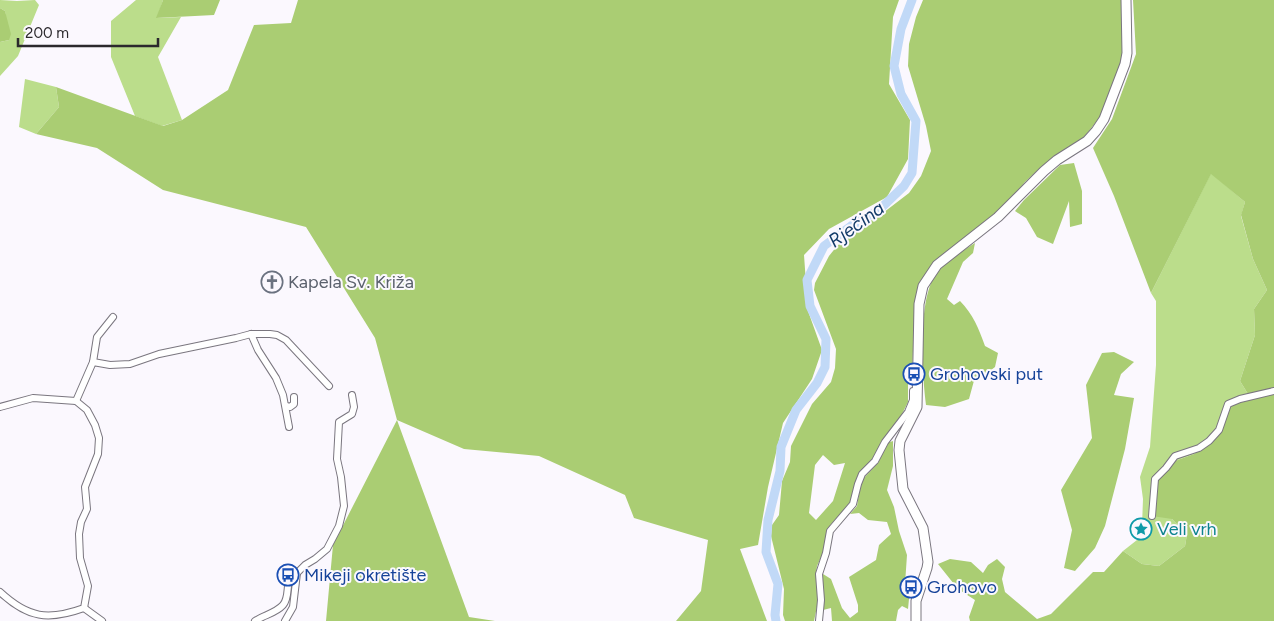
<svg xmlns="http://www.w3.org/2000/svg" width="1274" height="621" viewBox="0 0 1274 621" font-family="Figtree,sans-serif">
	<rect width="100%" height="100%" fill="#fbf8fe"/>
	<g fill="#bbdd8b">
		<polygon points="0,0 17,1 35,0 39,5 18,56 0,76 0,42 9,40 5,11 0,8"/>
		<polygon points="136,0 163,0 157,18 181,17 158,57 182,120 162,126 135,116 111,57 111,21"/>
		<polygon points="25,79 56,87 59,107 36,134 19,127"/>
		<polygon points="1211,173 1245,202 1241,216 1253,259 1267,290 1254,309 1255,335 1240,381 1248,394 1205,447 1194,454 1175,461 1172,519 1187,534 1185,546 1159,566 1142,564 1123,551 1137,540 1142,526 1143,499 1140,477 1150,447 1156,365 1156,301 1151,293"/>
	</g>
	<g fill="#aacd73" fill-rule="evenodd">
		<polygon points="163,0 220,0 214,15 156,18"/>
		<polygon points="298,0 899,0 893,17 889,84 910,120 908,159 887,197 829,229 804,255 808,311 822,350 812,379 783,423 768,487 758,545 740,549 767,621 676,621 701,591 708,540 634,518 625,495 539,456 464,449 397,420 469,617 495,621 326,621 333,545 397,420 375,338 306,227 163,190 97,148 36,134 59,107 56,87 163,126 182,120 228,90 254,25 291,23"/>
		<path d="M923 0H1122L1124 53 1100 117 1081 141 1055 156 1040 168 1025 182 1010 201 933 264 928 271 919 285 915 303 912 375 908 385V402L901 416 876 455 860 473 850 504 831 524 827 532 823 553 817 566 816 574 818 602 814 621H785L783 615 784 589 771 536 772 525 779 515 782 481 790 462 791 446 812 404 831 382 835 368 836 349 814 290 815 283 829 256 837 246 858 228 879 216 909 193 921 176 931 151 926 126 908 66 909 44 916 17ZM823 455 834 465 845 463 833 501 816 520 809 513 815 465Z"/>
		<polygon points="1133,0 1274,0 1274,387 1271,389 1248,394 1240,381 1255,335 1254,309 1267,290 1253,259 1241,215 1245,202 1211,174 1151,293 1114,196 1093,148 1112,119 1136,54"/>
		<polygon points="0,8 5,11 11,34 9,40 0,42"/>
		<polygon points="1074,163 1082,191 1082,224 1070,227 1069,201 1053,244 1037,237 1026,218 1015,211 1024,200 1060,165"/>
		<path d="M975 243 973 253 963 262 947 299 954 305 960 301C973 314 979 329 985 346L998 353 995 367 982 377H975L969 399 945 407 926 405C922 374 918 304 934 277 944 262 961 252 975 243Z"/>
		<polygon points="1114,352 1134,362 1121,374 1114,395 1134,398 1125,449 1105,526 1095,548 1075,571 1064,568 1072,530 1061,490 1092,438 1086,385 1102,353"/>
		<polygon points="1274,393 1274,621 970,621 969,617 975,600 958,589 938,564 950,559 971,562 983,573 988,565 997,559 1005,567 1002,579 1005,592 1037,619 1051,614 1093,572 1104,572 1123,551 1142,564 1159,566 1185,546 1187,534 1172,519 1152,516 1154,481 1175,461 1194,454 1205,447 1228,409 1234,404"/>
		<polygon points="893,441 893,466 887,490 894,507 899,531 907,555 905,584 909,599 908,609 902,606 898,610 896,621 832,621 831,608 823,610 823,574 831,579 842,608 850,618 858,612 858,605 849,577 876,560 879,545 891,534 887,522 868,520 859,513 850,514 857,506 861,481 878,463 887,443"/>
	</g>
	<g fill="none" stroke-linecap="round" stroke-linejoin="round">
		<polyline stroke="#c1d9f7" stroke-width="9" points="776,621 775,615 778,584 766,552 768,520 780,471 781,447 796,410 817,383 825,367 826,339 810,306 807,280 824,246 851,226 879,210 904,186 912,173 916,121 901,94 894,66 901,29 912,0"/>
		<g stroke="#7a767f" stroke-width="8">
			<g id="minor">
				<polyline points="251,334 258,350 276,378 283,395 289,427"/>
				<polyline points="93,362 97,337 113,317"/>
				<polyline points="76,401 93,362 110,365 130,364 159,354 236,338 251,334 270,334 277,335 286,340 329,386"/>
				<polyline points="286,406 290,407 294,404 294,397"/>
				<path d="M0 407 33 398 76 401 87 410 95 425 99 438 98 454 85 487 87 509 81 522 79 534 80 558 88 586 84 608C48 621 28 618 0 592"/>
				<polyline points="1152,516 1155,479 1166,468 1175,456 1199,448 1209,441 1219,430 1228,404 1240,399 1274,391"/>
				<polyline points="84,608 102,621"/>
				<path d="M255 621C264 615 276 613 283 605 291 596 284 580 294 573H297"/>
				<polyline points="285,621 293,607 297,573 305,565 315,559 327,549 339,526 344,506 341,477 337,459 339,422 352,414 354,407 352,395"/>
				<polyline points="819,621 821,600 819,574 826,553 830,531 853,504 858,484 862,474 875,461 885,442 908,412 913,400 913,391"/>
			</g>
		</g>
		<g stroke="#7a767f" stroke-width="11">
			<polyline id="major" points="916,621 916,601 927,568 928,562 923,528 903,489 899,450 900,441 917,407 919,304 923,286 937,265 998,217 1044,171 1057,160 1087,141 1096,131 1104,119 1125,64 1127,53 1126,0"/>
		</g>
		<use href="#minor" stroke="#fff" stroke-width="6"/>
		<use href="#major" stroke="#fff" stroke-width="9"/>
	</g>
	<defs>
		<g id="church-ring" transform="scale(1.125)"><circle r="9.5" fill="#fbf8fe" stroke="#6b7280" stroke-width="1.5"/><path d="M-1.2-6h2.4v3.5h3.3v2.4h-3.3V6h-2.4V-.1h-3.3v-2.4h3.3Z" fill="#6b7280"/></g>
		<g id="bus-ring" transform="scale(1.125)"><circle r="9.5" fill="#fbf8fe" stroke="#1a4fb4" stroke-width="1.5"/><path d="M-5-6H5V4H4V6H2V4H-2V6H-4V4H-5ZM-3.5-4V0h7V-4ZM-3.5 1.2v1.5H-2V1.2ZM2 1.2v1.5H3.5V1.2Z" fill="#1a4fb4"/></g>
		<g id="sight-ring" transform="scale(1.125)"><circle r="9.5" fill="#fbf8fe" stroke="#0f9aa8" stroke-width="1.5"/><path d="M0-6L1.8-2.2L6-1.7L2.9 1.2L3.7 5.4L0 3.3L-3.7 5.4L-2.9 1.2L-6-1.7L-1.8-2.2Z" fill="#0f9aa8"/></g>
	</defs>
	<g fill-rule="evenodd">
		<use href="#church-ring" x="272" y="282"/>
		<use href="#bus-ring" x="914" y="374"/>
		<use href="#sight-ring" x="1141" y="529"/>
		<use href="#bus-ring" x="288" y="575"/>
		<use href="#bus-ring" x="911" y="587"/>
	</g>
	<g text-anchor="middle" stroke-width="4" stroke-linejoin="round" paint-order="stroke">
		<g font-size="18" fill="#5b616d" stroke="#fbf8fe" text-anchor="start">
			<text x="288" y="288">Kapela Sv. Križa</text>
		</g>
		<g font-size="18" fill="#164399" stroke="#fbf8fe" text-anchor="start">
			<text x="930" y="380">Grohovski put</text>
			<text x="304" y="581">Mikeji okretište</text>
			<text x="927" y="593">Grohovo</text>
		</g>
		<g font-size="18" fill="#0d838f" stroke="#fbf8fe" text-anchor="start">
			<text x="1157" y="535">Veli vrh</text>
		</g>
		<g font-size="19" font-style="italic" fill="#143b69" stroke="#fbf8fe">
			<text transform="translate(856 224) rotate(-36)" y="7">Rječina</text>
		</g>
	</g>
	<path d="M18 38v8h140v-8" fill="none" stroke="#2b292d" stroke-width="2.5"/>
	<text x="25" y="38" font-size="15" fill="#2b292d" stroke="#fbf8fe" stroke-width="4" paint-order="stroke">200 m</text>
</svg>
